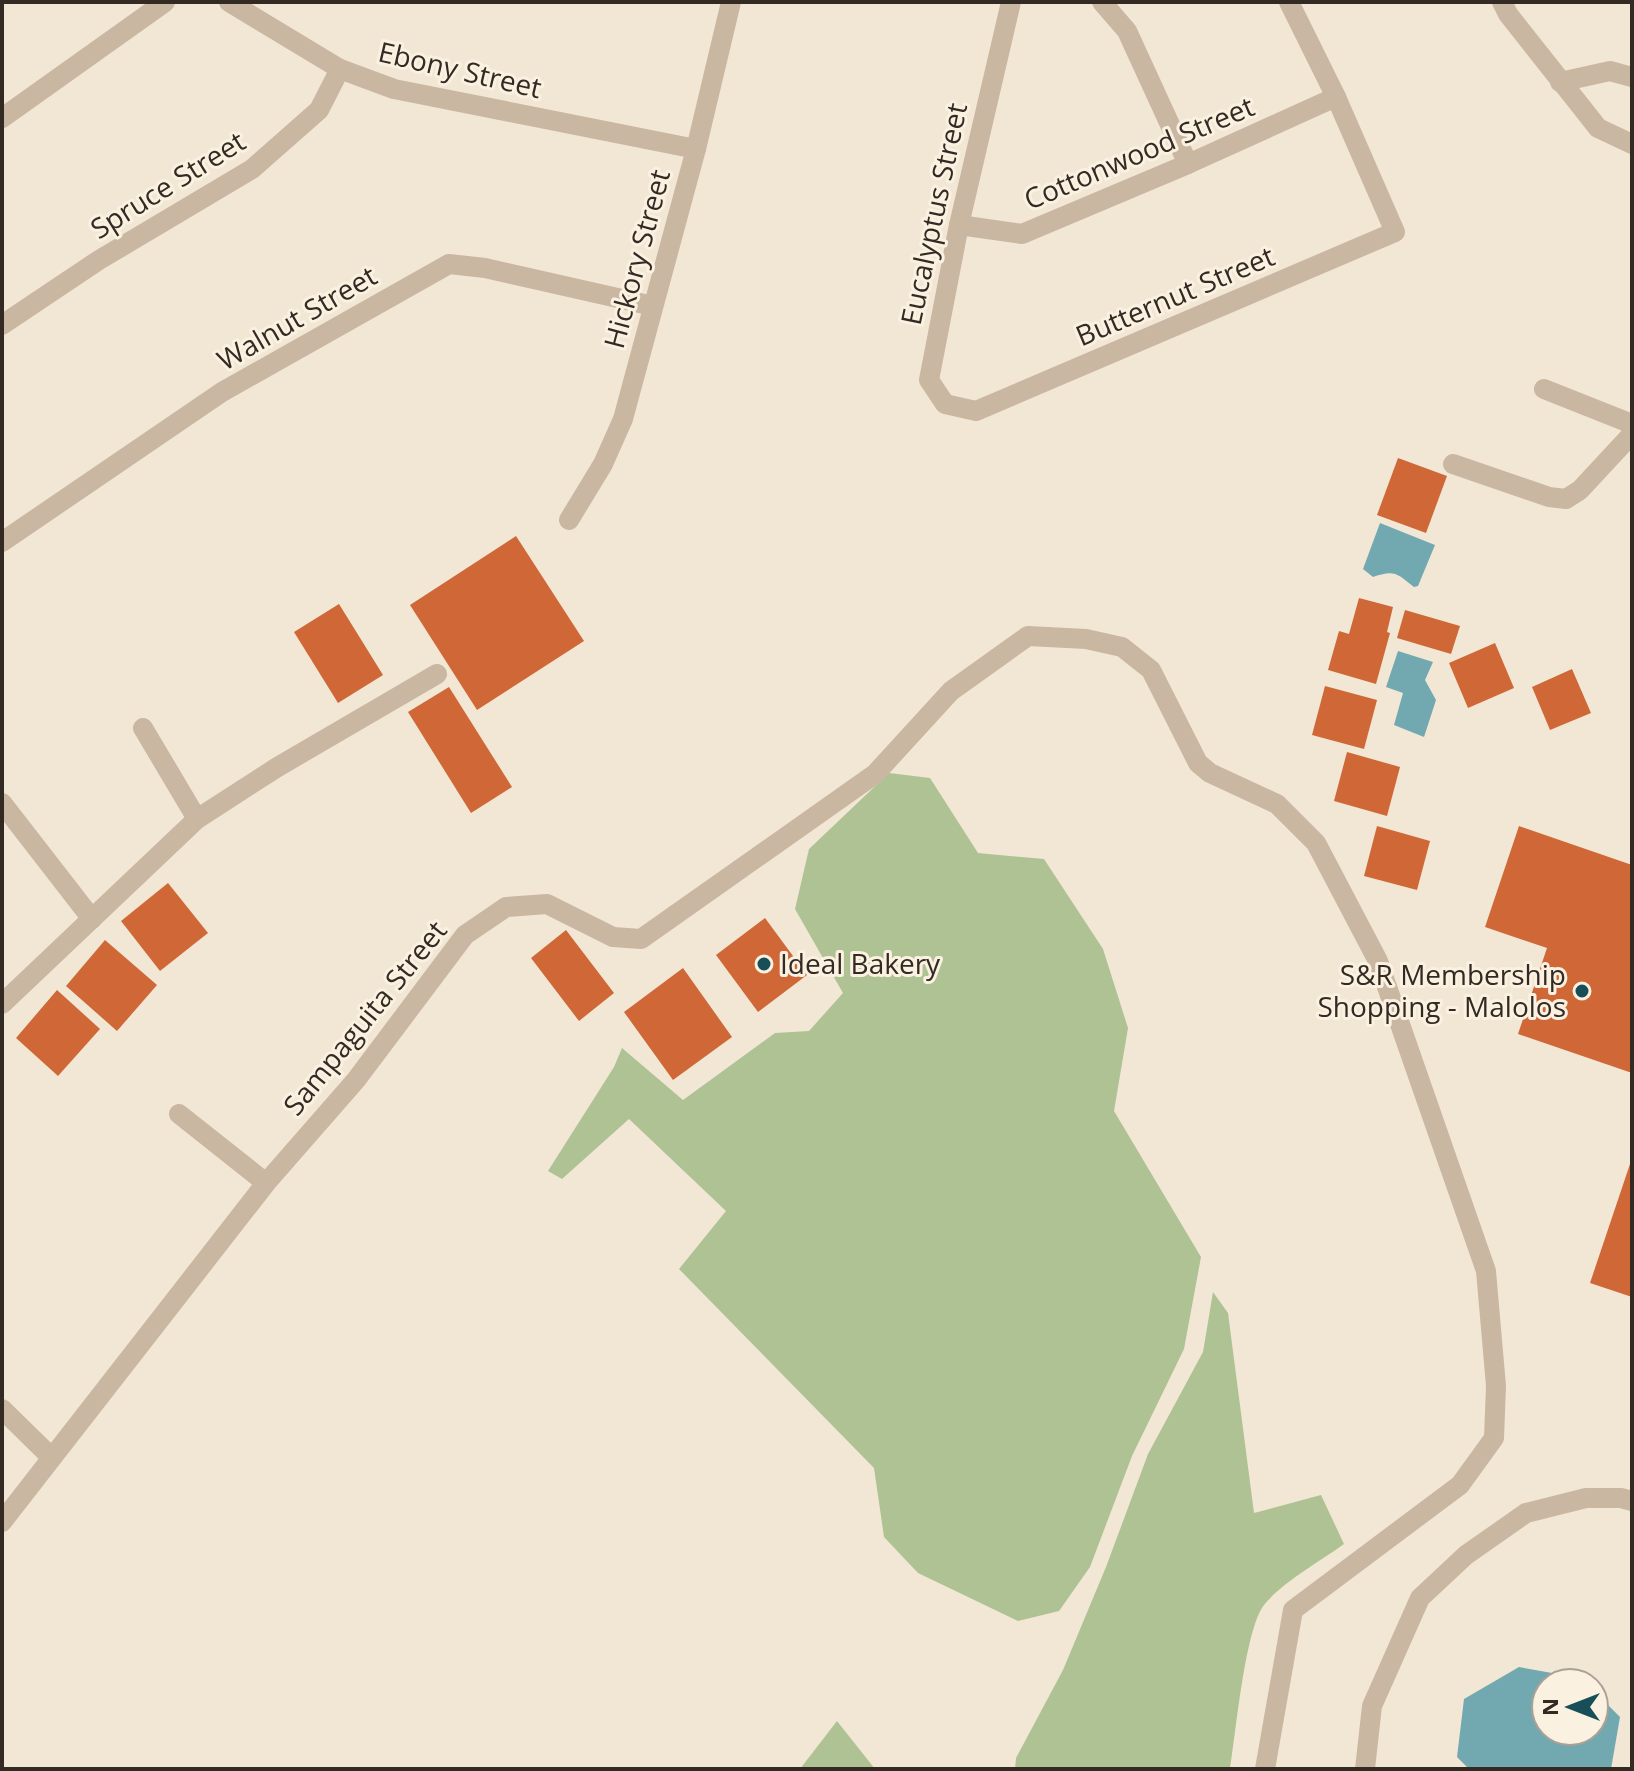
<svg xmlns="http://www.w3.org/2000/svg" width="1634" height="1771" viewBox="0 0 1634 1771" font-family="'Open Sans',sans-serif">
	<rect width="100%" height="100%" fill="#f2e7d5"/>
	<g fill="#afc294">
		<polygon points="889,773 930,778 978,853 1044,859 1103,949 1128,1028 1114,1111 1201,1257 1184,1349 1132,1456 1090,1567 1059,1611 1018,1621 918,1573 884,1537 874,1468 679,1269 726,1211 629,1119 562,1179 548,1171 614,1067 622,1048 683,1100 775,1033 809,1031 843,993 795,909 809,849"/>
		<path d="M1213 1292 1228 1313 1254 1513 1321 1495 1344 1544C1322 1560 1280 1584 1264 1605 1245 1629 1236 1733 1230 1769H1015L1016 1758 1063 1670 1106 1567 1148 1454 1203 1352Z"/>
		<polygon points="837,1721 875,1769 800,1769"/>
	</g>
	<g fill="#72a9b1">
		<path d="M1380 523 1435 545 1418 586 1414 587C1396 573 1395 570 1373 577L1363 569Z"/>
		<polygon points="1398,651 1433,662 1425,680 1436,700 1424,737 1394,725 1403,693 1386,687"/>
		<polygon points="1519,1667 1580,1678 1586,1683 1546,1683 1546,1731 1594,1731 1594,1691 1620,1717 1611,1769 1469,1769 1457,1757 1464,1699"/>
	</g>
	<g fill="#cf6836">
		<polygon points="1398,458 1447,476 1426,533 1377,515"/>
		<polygon points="516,536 584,641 477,710 410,605"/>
		<polygon points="1359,598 1393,607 1387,632 1390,633 1376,684 1328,670 1339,631 1349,634"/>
		<polygon points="339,604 383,675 338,703 294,632"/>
		<polygon points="1405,610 1460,626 1451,654 1397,638"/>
		<polygon points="1495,643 1514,688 1468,708 1449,663"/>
		<polygon points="1572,669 1591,713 1550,730 1532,687"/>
		<polygon points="1325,686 1377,700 1364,749 1312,735"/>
		<polygon points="449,687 512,787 471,813 408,712"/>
		<polygon points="1347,752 1400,767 1387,816 1334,801"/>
		<polygon points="1377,826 1430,841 1417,890 1364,876"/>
		<polygon points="1519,826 1632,865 1632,1073 1518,1034 1547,948 1485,927"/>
		<polygon points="168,883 208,933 160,971 121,921"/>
		<polygon points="765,918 807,975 758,1012 716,955"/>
		<polygon points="566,930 614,993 579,1021 531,958"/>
		<polygon points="105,940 157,985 117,1031 66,986"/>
		<polygon points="683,968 732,1037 673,1080 624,1012"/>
		<polygon points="57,990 100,1029 58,1076 16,1038"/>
		<polygon points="1631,1161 1632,1161 1632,1297 1590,1283"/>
	</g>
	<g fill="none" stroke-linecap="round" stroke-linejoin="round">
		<g stroke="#cab7a1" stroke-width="20">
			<polyline points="1544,389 1632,424"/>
			<polyline points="1453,464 1549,497 1566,499 1580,490 1632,434"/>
			<polyline points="143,728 197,819"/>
			<polyline points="179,1114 266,1183"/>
			<polyline points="1365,1769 1372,1706 1420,1598 1466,1555 1526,1513 1586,1498 1621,1498 1632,1501"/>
		</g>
		<g stroke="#cab7a1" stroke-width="20">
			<polyline points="229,2 340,69 394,89 696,149"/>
			<polyline points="1011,2 959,225 929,380 945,404 976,411 1395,232 1336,97 1289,2"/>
			<polyline points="1102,2 1127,31 1188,164"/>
			<polyline points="1502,2 1508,14 1598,128 1632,144"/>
			<polyline points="1560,82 1610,71 1632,77"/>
			<polyline points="2,118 165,2"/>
			<polyline points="959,225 1022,234 1188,164 1336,97"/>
			<polyline points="2,325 99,260 252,169 319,110 340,69"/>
			<polyline points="569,520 603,464 623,419 696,149 731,2"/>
			<polyline points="2,542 222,392 449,264 485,268 653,306"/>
			<polyline points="2,803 92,919"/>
			<polyline points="2,1004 197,819 276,768 437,674"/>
			<polyline points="2,1409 51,1457"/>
			<polyline points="2,1522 266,1183 356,1080 465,935 506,907 547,904 613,937 641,939 875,774 951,691 1028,636 1086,639 1122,647 1151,670 1198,763 1210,773 1277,804 1316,843 1378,961 1486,1271 1496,1386 1494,1438 1460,1485 1293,1610 1265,1769"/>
		</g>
	</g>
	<g fill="#174e58" stroke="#faf1e1" stroke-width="3">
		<circle cx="764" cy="964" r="8"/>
		<circle cx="1582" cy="991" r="8"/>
	</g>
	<g text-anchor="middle" stroke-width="6" stroke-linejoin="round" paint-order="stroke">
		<g font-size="28" fill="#342a24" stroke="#faf1e1">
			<text transform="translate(460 70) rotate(13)" y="10">Ebony Street</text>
			<text transform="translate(1139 153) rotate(-23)" y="10">Cottonwood Street</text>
			<text transform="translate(168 185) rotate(-32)" y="10">Spruce Street</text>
			<text transform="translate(934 214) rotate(-78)" y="10">Eucalyptus Street</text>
			<text transform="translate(637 259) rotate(-75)" y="10">Hickory Street</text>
			<text transform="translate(1175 296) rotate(-23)" y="10">Butternut Street</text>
			<text transform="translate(297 318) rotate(-30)" y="10">Walnut Street</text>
			<text transform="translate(365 1018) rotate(-51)" y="10">Sampaguita Street</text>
		</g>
		<g font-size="28" fill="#342a24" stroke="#faf1e1" text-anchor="start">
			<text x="780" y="974">Ideal Bakery</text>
			<text x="1566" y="985" text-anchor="end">S&amp;R Membership<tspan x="1566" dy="32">Shopping - Malolos</tspan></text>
		</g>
	</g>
	<rect width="1634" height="1771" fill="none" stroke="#342a24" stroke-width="8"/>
	<g transform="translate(1570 1707) rotate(270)"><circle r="38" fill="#faf1e1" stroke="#aba195" stroke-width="2"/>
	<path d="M0-6L14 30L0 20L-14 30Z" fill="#174e58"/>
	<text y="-12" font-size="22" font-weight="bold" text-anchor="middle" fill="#342a24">N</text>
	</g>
</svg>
